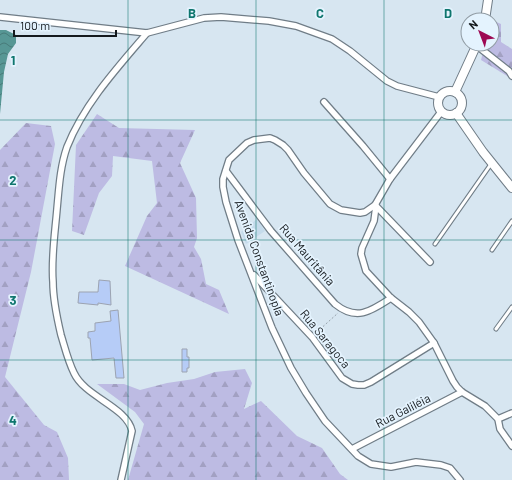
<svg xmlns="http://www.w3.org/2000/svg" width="512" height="480" viewBox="0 0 512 480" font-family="Barlow,sans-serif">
	<defs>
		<pattern id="forest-firs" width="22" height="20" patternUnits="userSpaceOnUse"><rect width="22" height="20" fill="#bdbbe3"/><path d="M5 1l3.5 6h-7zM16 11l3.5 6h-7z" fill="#a2a0c2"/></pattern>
		<pattern id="water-waves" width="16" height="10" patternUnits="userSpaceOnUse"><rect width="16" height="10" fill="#579795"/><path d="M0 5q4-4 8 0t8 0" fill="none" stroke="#477a79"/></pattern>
	</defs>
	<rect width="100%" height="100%" fill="#d7e6f1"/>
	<polygon fill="#c5dbeb" points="257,219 265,231 246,244 241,232"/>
	<g fill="url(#forest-firs)">
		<polygon points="492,20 501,24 501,42 512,49 512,79 481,60 485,44 492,44"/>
		<polygon points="97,114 119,128 195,130 180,163 196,198 197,238 194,247 201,259 206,284 219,290 229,314 125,266 147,216 157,203 152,161 113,156 112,176 99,193 84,235 72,231 76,145"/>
		<polygon points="26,123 51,126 55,144 31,272 5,377 44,425 57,432 68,458 69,480 0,480 0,150"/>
		<polygon points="245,369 252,383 244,409 261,401 297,436 322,448 340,474 348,480 128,480 144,424 135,412 97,384 124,384 140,390 167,383 194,379 215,372"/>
	</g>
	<polygon fill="url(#water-waves)" points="0,30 6,30 16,35 16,43 8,54 4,72 0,114"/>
	<g fill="#b6ccf7" stroke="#9ca3b1">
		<polygon points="99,280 110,281 111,305 98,303 98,305 78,303 79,292 98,292"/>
		<polygon points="118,310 124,378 116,378 114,358 92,360 90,338 88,338 88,332 95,331 95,323 111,321 110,311"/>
		<polygon points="182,349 187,349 187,357 189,357 189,368 187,368 187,372 182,372"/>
	</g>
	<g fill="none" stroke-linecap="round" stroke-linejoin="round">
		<g stroke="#707d87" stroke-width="5">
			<g id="lane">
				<polyline points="435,244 491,164"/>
				<polyline points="492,250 512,221"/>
				<polyline points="496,329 512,307"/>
			</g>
		</g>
		<g stroke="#707d87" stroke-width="8">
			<g id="street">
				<polyline points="0,17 147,33 204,18 221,17 269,21 296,26 332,39 350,51 387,81 397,86 439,97"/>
				<polyline points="476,45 509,71 512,76"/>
				<polyline points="324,102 363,146 390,179"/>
				<polyline points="441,112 390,179 375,205 365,212 360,213 341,210 330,204 304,173 288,150 283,145 275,140 270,138 254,140 247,143 229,160 223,179 223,187 226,202 238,240 272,328 291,368 306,393 325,421 358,456 371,464 391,467 416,462 441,465 450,468 460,480"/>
				<path d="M226 171 271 231 335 304C356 321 370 312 391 298"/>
				<polyline points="375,205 430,262"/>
				<polyline points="376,206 374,221 362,248 361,254 366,271 391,298 409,312 419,322 434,343 453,381 457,387 462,392 485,406 498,419 500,429 512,446"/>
				<polyline points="254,275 312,337 342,378 352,384 358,385 364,385 371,382 434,343"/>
				<polyline points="498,419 512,413"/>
				<polyline points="352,449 462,392"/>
				<path d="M121 480 132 431C127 407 85 397 74 373 68 361 65 348 61 335 57 318 53 300 53 282 51 258 55 233 57 209 59 188 60 167 67 147 84 104 117 68 147 33"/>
			</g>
		</g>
		<g stroke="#707d87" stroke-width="10">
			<g id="secondary">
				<polyline points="485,20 488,0"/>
				<circle cx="450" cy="103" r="12"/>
				<polyline points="455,92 477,44"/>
				<polyline points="456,113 483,152 512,188"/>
			</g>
		</g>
		<polyline stroke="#96a1aa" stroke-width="1" stroke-dasharray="2 2" stroke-linecap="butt" points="317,332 338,313"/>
		<use href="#lane" stroke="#fff" stroke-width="3"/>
		<use href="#street" stroke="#fff" stroke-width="5.5"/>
		<use href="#secondary" stroke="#fff" stroke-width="8"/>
	</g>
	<path fill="none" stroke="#0f766e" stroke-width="1" stroke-opacity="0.55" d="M128 0V480M256 0V480M384 0V480M0 120H512M0 240H512M0 360H512"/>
	<g text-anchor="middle" stroke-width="3.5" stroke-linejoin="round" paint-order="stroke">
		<g font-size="12" fill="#14191d" stroke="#e4f3fe">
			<text transform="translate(307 255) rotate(49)" y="4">Rua Mauritânia</text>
			<text transform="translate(259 258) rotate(70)" y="4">Avenida Constantinopla</text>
			<text transform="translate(325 339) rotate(51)" y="4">Rua Saragoca</text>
			<text transform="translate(403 411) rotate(-27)" y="4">Rua Galiléia</text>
		</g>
	</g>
	<g font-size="13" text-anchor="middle" font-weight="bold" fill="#0f766e" stroke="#e4f3fe" stroke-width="3.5" stroke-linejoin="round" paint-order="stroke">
		<text x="192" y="18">B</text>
		<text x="320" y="18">C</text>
		<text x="448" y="18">D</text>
		<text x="13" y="65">1</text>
		<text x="13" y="185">2</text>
		<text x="13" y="305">3</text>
		<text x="13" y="425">4</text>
	</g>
	<g transform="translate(480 32) rotate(318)"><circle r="19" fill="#e4f3fe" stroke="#919ca4"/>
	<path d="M0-3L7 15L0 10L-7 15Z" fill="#9d0853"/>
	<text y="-6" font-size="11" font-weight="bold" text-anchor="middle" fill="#14191d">N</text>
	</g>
	<path d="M14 30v6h102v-6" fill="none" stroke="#14191d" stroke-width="2"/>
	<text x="20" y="30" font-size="12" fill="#14191d" stroke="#e4f3fe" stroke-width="3" paint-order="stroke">100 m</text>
</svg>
